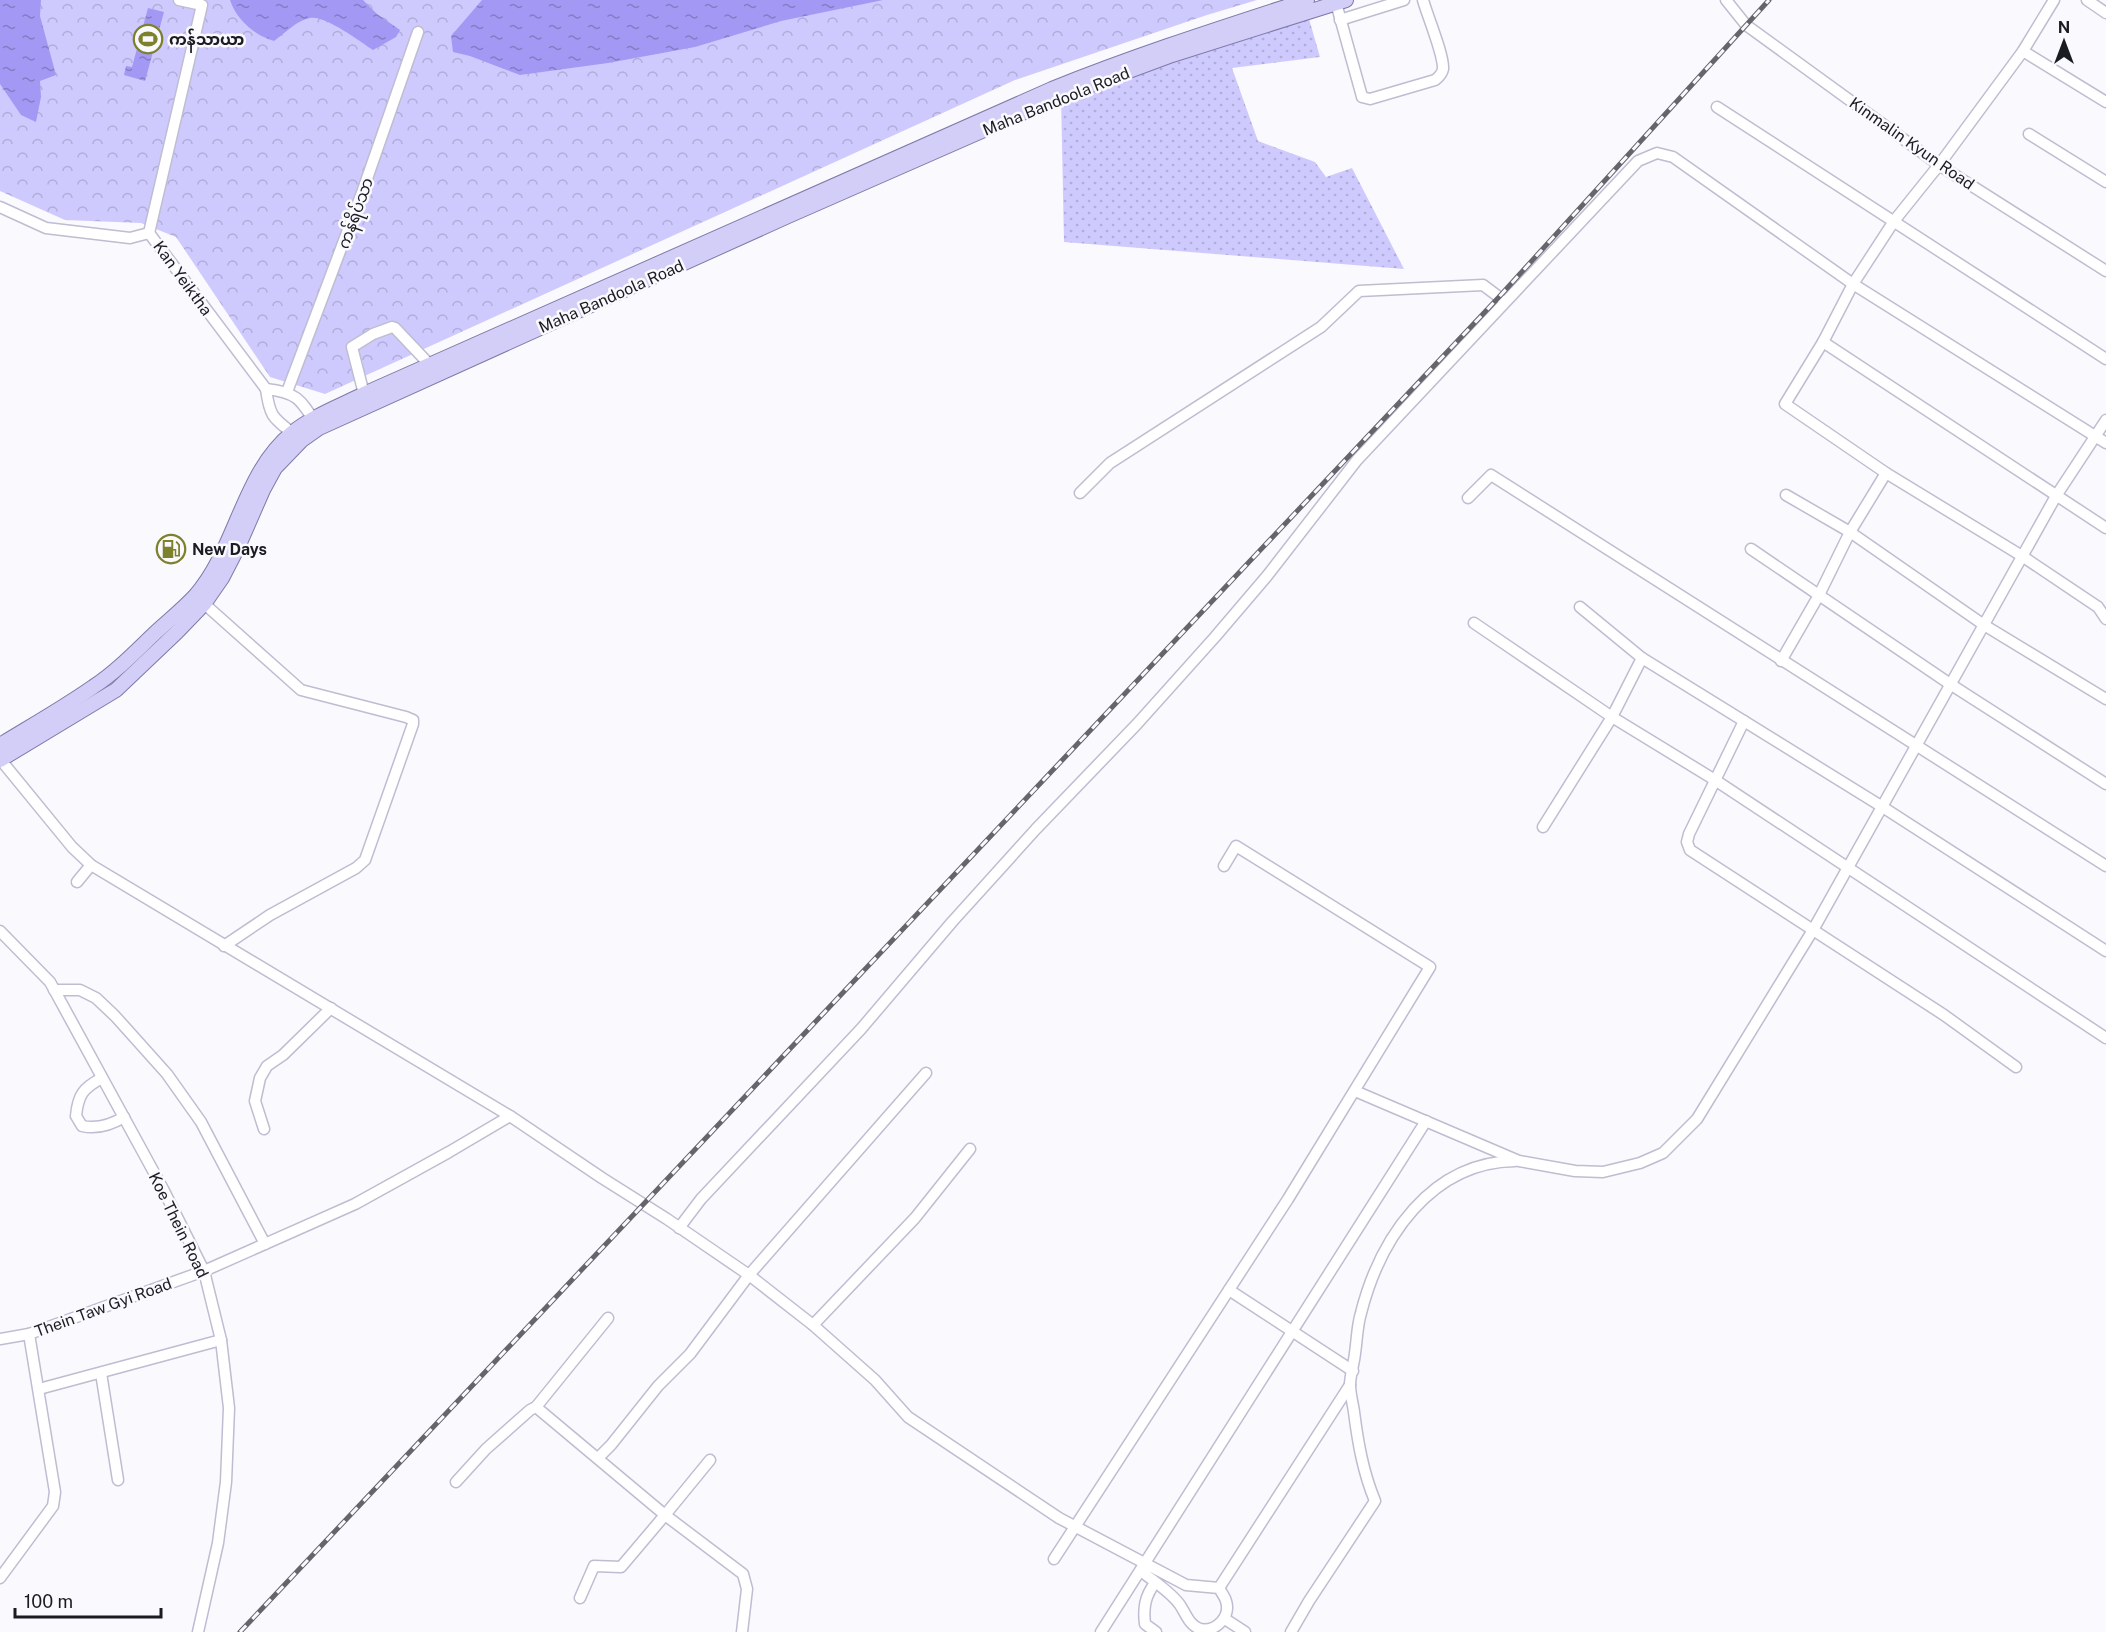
<svg xmlns="http://www.w3.org/2000/svg" width="2106" height="1632" viewBox="0 0 2106 1632" font-family="'Public Sans','Noto Sans Myanmar',sans-serif">
	<defs>
		<pattern id="grass-dots" width="8" height="8" patternUnits="userSpaceOnUse" patternTransform="scale(1.5)"><rect width="8" height="8" fill="#cecafe"/><path d="M2 2h.1M6 6h.1" fill="none" stroke="#b0add9" stroke-width="1.8" stroke-linecap="round"/></pattern>
		<pattern id="park-crowns" width="20" height="18" patternUnits="userSpaceOnUse" patternTransform="scale(1.5)"><rect width="20" height="18" fill="#cecafe"/><path d="M2 6a3 3 0 1 1 6 0M12 15a3 3 0 1 1 6 0" fill="none" stroke="#b0add9"/></pattern>
		<pattern id="water-ripples" width="26" height="14" patternUnits="userSpaceOnUse" patternTransform="scale(1.5)"><rect width="26" height="14" fill="#a398f3"/><path d="M2 4q2-2 4 0t4 0M15 11q2-2 4 0t4 0" fill="none" stroke="#847bc4"/></pattern>
	</defs>
	<rect width="100%" height="100%" fill="#faf9fe"/>
	<polygon fill="url(#grass-dots)" points="1307,12 1320,57 1232,68 1258,141 1315,162 1326,177 1352,168 1404,269 1064,242 1061,96"/>
	<polygon fill="url(#park-crowns)" points="0,0 1257,0 1207,15 1015,80 325,394 270,377 176,237 141,223 65,220 0,191"/>
	<g fill="url(#water-ripples)">
		<polygon points="0,0 41,0 40,16 56,75 40,81 41,97 36,122 21,115 0,84"/>
		<path d="M230 0H363L377 14 400 30 396 37 373 50C359 41 325 15 310 18 297 20 284 34 274 41 255 36 236 19 230 0Z"/>
		<polygon points="482,0 883,0 781,21 695,47 608,63 520,75 470,56 453,52 451,36"/>
		<polygon points="148,8 164,12 145,81 124,75 126,66 132,67"/>
	</g>
	<g fill="none" stroke-linecap="round" stroke-linejoin="round">
		<g stroke="#bebdd1" stroke-width="13">
			<g id="minor">
				<polyline points="1726,0 1746,25 1939,165 2106,271"/>
				<polyline points="2054,0 2023,51 1939,165 1894,221 1853,284 1823,342 1785,404 1886,473 2022,556 2098,607 2106,619"/>
				<polyline points="2087,0 2106,13"/>
				<path d="M1336 3 1361 93 1362 97 1370 99 1435 80C1439 77 1442 74 1443 69 1444 55 1427 15 1423 0"/>
				<polyline points="1340,20 1404,0"/>
				<polyline points="2023,51 2106,102"/>
				<polyline points="1717,107 2106,359"/>
				<polyline points="2029,134 2106,182"/>
				<polyline points="0,207 46,228 130,238 149,233 266,389"/>
				<polyline points="149,233 202,5 179,0"/>
				<polyline points="1823,342 2106,528"/>
				<path d="M266 389C297 392 301 400 316 424"/>
				<path d="M266 389C270 419 274 418 296 436"/>
				<polyline points="287,392 363,190 418,32"/>
				<polyline points="364,394 352,347 373,334 392,327 395,328 430,365"/>
				<polyline points="1080,493 1110,463 1321,327 1359,291 1483,285 1499,297"/>
				<polyline points="1786,495 1850,532 1984,625 2106,699"/>
				<polyline points="1468,498 1491,475 2106,866"/>
				<polyline points="1751,549 1950,684 2106,784"/>
				<polyline points="200,600 301,690 406,717 413,720 413,724 365,860 356,868 270,915 224,946"/>
				<polyline points="1580,607 1642,658 1881,806 2106,951"/>
				<polyline points="1474,623 1612,717 1715,780 2106,1038"/>
				<polyline points="1781,661 1819,595 1850,532 1886,473"/>
				<polyline points="1744,721 1689,834 1687,842 1690,850 1944,1015 2016,1067"/>
				<path d="M0 759 72 847 91 865 510 1116 602 1178 667 1219 749 1275 813 1325 875 1380 908 1417 1059 1518 1186 1585 1219 1588C1221 1592 1225 1597 1226 1601 1231 1616 1217 1632 1200 1629 1189 1625 1186 1614 1180 1605 1171 1592 1153 1581 1141 1571"/>
				<polyline points="1543,827 1612,717 1642,658"/>
				<polyline points="77,882 91,865"/>
				<polyline points="0,931 50,982 163,1189 204,1271 221,1340 229,1408 226,1482 218,1543 198,1632"/>
				<polyline points="54,990 80,990 96,998 115,1016 167,1074 201,1122 265,1244"/>
				<path d="M102 1078C83 1088 78 1095 76 1116L82 1126C96 1129 111 1125 124 1117"/>
				<polyline points="1355,1091 1519,1161 1575,1171 1603,1172 1640,1163 1663,1153 1697,1119 1813,930 2056,496 2106,420"/>
				<polyline points="264,1129 255,1101 260,1078 267,1066 283,1055 331,1008"/>
				<polyline points="679,1228 701,1199 861,1029 952,922 1036,829 1137,724 1215,637 1267,576 1357,460 1638,161 1657,153 1673,157 1853,284 2106,443"/>
				<polyline points="1229,1290 1353,1371"/>
				<polyline points="813,1325 915,1218 970,1149"/>
				<polyline points="0,1339 29,1334 204,1271 355,1204 449,1152 510,1116"/>
				<polyline points="101,1373 118,1480"/>
				<polyline points="39,1389 221,1340"/>
				<polyline points="536,1407 665,1515 621,1567 594,1566 580,1598"/>
				<polyline points="598,1458 611,1445 658,1386 690,1354 749,1275 926,1073"/>
				<polyline points="710,1460 665,1515 743,1574 747,1589 742,1632"/>
				<polyline points="456,1482 486,1449 530,1410 536,1407 608,1318"/>
				<polyline points="1054,1559 1288,1199 1430,967 1236,846 1224,866"/>
				<polyline points="0,1578 53,1506 55,1492 29,1334"/>
				<path d="M1155 1583C1145 1596 1143 1608 1145 1624L1156 1632"/>
				<polyline points="1219,1588 1350,1385"/>
				<polyline points="1225,1619 1245,1632"/>
				<polyline points="1101,1632 1426,1121"/>
				<path d="M1291 1632 1309 1601 1375 1501C1363 1472 1358 1443 1354 1412 1353 1404 1350 1394 1350 1385 1350 1375 1354 1364 1355 1353 1357 1340 1357 1326 1361 1313 1380 1238 1431 1162 1515 1161"/>
			</g>
		</g>
		<g stroke="#7e7aa9" stroke-width="16">
			<g id="major">
				<path d="M0 745C31 726 63 708 93 687 116 672 135 652 155 633 168 621 183 609 195 596 237 548 242 474 292 433 313 416 340 406 364 394L1052 89C1136 55 1221 28 1307 0"/>
				<polyline points="0,760 116,690 177,632 204,604 222,578 238,547 263,490 275,468 302,440 319,428 788,216 1059,97 1172,55 1346,0"/>
			</g>
		</g>
		<use href="#minor" stroke="#fff" stroke-width="10"/>
		<use href="#major" stroke="#d2cef7" stroke-width="14"/>
		<g stroke="#66656c" stroke-width="5">
			<polyline id="rail" points="240,1632 1499,297 1769,0"/>
		</g>
		<use href="#rail" stroke="#faf9fe" stroke-width="3" stroke-dasharray="9" stroke-linecap="butt"/>
	</g>
	<defs>
		<g id="stadium-ring" transform="scale(1.5)"><circle r="9.5" fill="#faf9fe" stroke="#7d812b" stroke-width="1.5"/><path d="M0-5a6.5 5 0 1 0 0 10a6.5 5 0 1 0 0-10ZM-3.5-1.8h7v3.6h-7Z" fill="#7d812b"/></g>
		<g id="fuel-ring" transform="scale(1.5)"><circle r="9.5" fill="#faf9fe" stroke="#7d812b" stroke-width="1.5"/><path d="M-5.5-6h7V0h2V4h1.3V-2.5L3-4.5l.8-.8L6-3V5H2.5V1h-1V6h-7ZM-4.2-4.7v3.2H.2V-4.7Z" fill="#7d812b"/></g>
	</defs>
	<g fill-rule="evenodd">
		<use href="#stadium-ring" x="148" y="39"/>
		<use href="#fuel-ring" x="171" y="549"/>
	</g>
	<g text-anchor="middle" stroke-width="5" stroke-linejoin="round" paint-order="stroke">
		<g font-size="16" font-weight="bold" fill="#1b1b22" stroke="#faf9fe" text-anchor="start">
			<text x="169" y="45">ကန်သာယာ</text>
			<text x="192" y="555">New Days</text>
		</g>
		<g font-size="16" fill="#1b1b22" stroke="#faf9fe">
			<text transform="translate(1056 101) rotate(-22)" y="6">Maha Bandoola Road</text>
			<text transform="translate(1912 143) rotate(35)" y="6">Kinmalin Kyun Road</text>
			<text transform="translate(355 213) rotate(-70)" y="6">ကန်ရိပ်သာ</text>
			<text transform="translate(183 278) rotate(54)" y="6">Kan Yeiktha</text>
			<text transform="translate(611 296) rotate(-24)" y="6">Maha Bandoola Road</text>
			<text transform="translate(179 1225) rotate(64)" y="6">Koe Thein Road</text>
			<text transform="translate(103 1307) rotate(-20)" y="6">Thein Taw Gyi Road</text>
		</g>
	</g>
	<g transform="translate(2064 42)" stroke="#faf9fe" stroke-width="4.5" paint-order="stroke">
	<path d="M0-4.5L10 22L0 15L-10 22Z" fill="#1b1b22"/>
	<text y="-9" font-size="16" font-weight="bold" text-anchor="middle" fill="#1b1b22">N</text>
	</g>
	<path d="M15 1608v9h146v-9" fill="none" stroke="#1b1b22" stroke-width="3"/>
	<text x="24" y="1608" font-size="18" fill="#1b1b22" stroke="#faf9fe" stroke-width="4.5" paint-order="stroke">100 m</text>
</svg>
